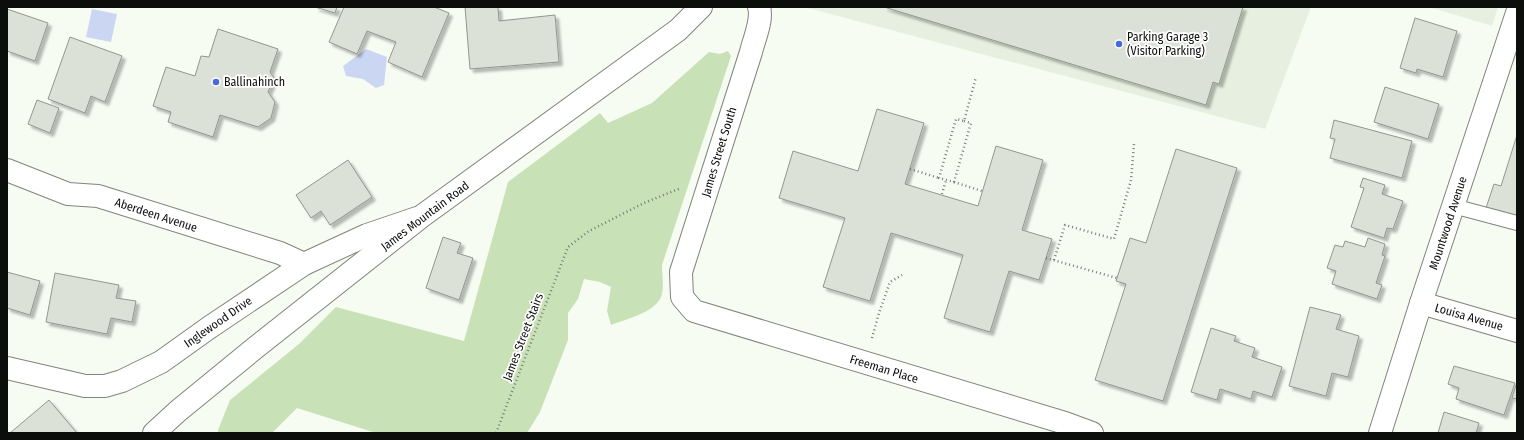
<svg xmlns="http://www.w3.org/2000/svg" width="1524" height="440" viewBox="0 0 1524 440" font-family="'Fira Sans Condensed',sans-serif">
	<defs>
		<filter id="shadow"><feDropShadow dx="3.5" dy="3.5" stdDeviation="1" flood-color="#0004"/></filter>
	</defs>
	<rect width="100%" height="100%" fill="#f6fcf2"/>
	<g fill="#e7f0e0">
		<polygon points="804,7 1311,7 1265,129"/>
		<polygon points="1429,7 1498,7 1492,26"/>
	</g>
	<path fill="#c9e1b6" d="M728 51 731 56 662 265C662 274 664 285 662 294 658 312 626 319 611 325L607 311 611 287 600 282 584 279 578 299 568 313V340L540 412 527 433H376L297 408 272 433H218V430L230 400 299 344 336 307 464 341 508 182 600 113 608 123 652 103 709 52 720 54Z"/>
	<g fill="#cbd6f3">
		<polygon points="92,9 117,14 111,42 86,37"/>
		<polygon points="366,49 387,57 384,85 376,88 363,79 346,76 343,66"/>
	</g>
	<g fill="#dce1d8" stroke="#92978e" filter="url(#shadow)">
		<polygon points="315,7 337,7 335,13"/>
		<polygon points="344,7 434,7 449,13 422,77 388,62 396,42 367,31 357,54 329,42"/>
		<polygon points="465,7 498,7 499,21 555,15 559,62 470,69"/>
		<polygon points="884,7 1243,7 1219,84 1213,82 1206,105"/>
		<polygon points="7,9 48,23 35,61 7,51"/>
		<polygon points="1415,18 1457,31 1443,77 1417,69 1416,73 1400,68"/>
		<polygon points="218,29 278,49 270,72 274,78 268,92 275,102 271,118 258,127 220,115 213,137 168,122 171,112 153,106 166,67 195,76 201,56 209,57"/>
		<polygon points="70,37 122,56 105,102 91,96 85,113 48,99"/>
		<polygon points="1385,87 1439,104 1428,139 1374,122"/>
		<polygon points="37,100 59,108 50,133 28,124"/>
		<polygon points="877,109 924,123 905,184 978,206 996,146 1043,160 1022,230 1052,239 1039,280 1009,271 990,332 944,318 963,255 891,233 870,301 823,287 845,218 779,198 793,151 858,171"/>
		<polygon points="1334,120 1412,141 1402,178 1330,158 1335,139 1330,138"/>
		<polygon points="1517,135 1517,218 1486,208 1494,184 1501,186"/>
		<polygon points="1176,149 1237,168 1163,401 1095,380 1126,284 1116,281 1130,238 1146,243"/>
		<polygon points="348,160 372,197 330,225 321,211 311,218 296,195"/>
		<polygon points="1363,178 1385,185 1382,194 1403,201 1393,229 1387,228 1384,238 1351,227 1364,188 1360,187"/>
		<polygon points="443,237 461,243 457,253 473,258 459,300 426,288"/>
		<polygon points="1368,238 1385,244 1382,255 1385,256 1376,283 1382,285 1377,299 1332,284 1336,271 1327,268 1335,245 1343,247 1345,241 1365,247"/>
		<polygon points="7,272 40,281 30,315 7,308"/>
		<polygon points="55,273 119,285 116,298 136,301 132,322 111,318 107,334 46,322"/>
		<polygon points="1310,307 1341,315 1336,329 1359,336 1348,377 1332,373 1326,396 1289,386"/>
		<polygon points="1211,328 1236,336 1234,341 1255,348 1252,357 1282,367 1272,397 1253,391 1251,399 1220,389 1217,400 1191,392"/>
		<polygon points="1454,366 1515,383 1504,415 1456,399 1459,388 1448,384"/>
		<polygon points="1517,382 1517,399 1512,398"/>
		<polygon points="49,400 77,433 10,433"/>
		<polygon points="1444,412 1479,423 1476,433 1438,433"/>
	</g>
	<g fill="none" stroke-linecap="round" stroke-linejoin="round">
		<g stroke="#80857c" stroke-width="16">
			<polyline id="lane" points="1453,206 1517,223"/>
		</g>
		<g stroke="#80857c" stroke-width="24">
			<g id="street">
				<path d="M759 7C763 20 754 39 751 52L681 272 682 297 694 311 1065 423 1092 433"/>
				<polyline points="7,170 68,194 98,196 280,253 304,264"/>
				<polyline points="1421,303 1517,331"/>
				<polyline points="7,368 85,386 105,386 122,381 161,362 210,327 304,264 367,235 417,218"/>
				<polyline points="1380,433 1421,303 1517,13"/>
			</g>
		</g>
		<g stroke="#80857c" stroke-width="24">
			<polyline id="secondary" points="154,433 178,411 255,348 422,216 678,30 701,7"/>
		</g>
		<g stroke="#797d77" stroke-width="2.5" stroke-dasharray="1 3" stroke-linecap="butt">
			<polyline points="964,121 971,123 954,182 939,178 956,119 964,121 976,77"/>
			<polyline points="910,169 939,178"/>
			<polyline points="954,182 982,191"/>
			<polyline points="942,194 946,180"/>
			<polyline points="1046,258 1117,278"/>
			<polyline points="1054,260 1065,225 1114,239 1131,180 1134,144"/>
			<polyline points="872,338 879,313 890,282 902,275"/>
			<polyline points="496,433 568,247 589,231 644,203 681,188"/>
		</g>
		<use href="#lane" stroke="#fff" stroke-width="14"/>
		<use href="#street" stroke="#fff" stroke-width="22"/>
		<use href="#secondary" stroke="#fff" stroke-width="22"/>
	</g>
	<g fill="#4669dc" stroke="#fff" stroke-width="1.5">
		<circle cx="1119" cy="44" r="4"/>
		<circle cx="216" cy="82" r="4"/>
	</g>
	<g text-anchor="middle" stroke-width="3.5" stroke-linejoin="round" paint-order="stroke">
		<g font-size="12" fill="#0c0e0b" stroke="#fff" text-anchor="start">
			<text x="1127" y="41">Parking Garage 3<tspan x="1127" dy="14">(Visitor Parking)</tspan></text>
			<text x="224" y="86">Ballinahinch</text>
		</g>
		<g font-size="12" fill="#0c0e0b" stroke="#fff">
			<text transform="translate(719 152) rotate(-73)" y="4">James Street South</text>
			<text transform="translate(156 215) rotate(18)" y="4">Aberdeen Avenue</text>
			<text transform="translate(425 216) rotate(-37)" y="4">James Mountain Road</text>
			<text transform="translate(1448 223) rotate(-72)" y="4">Mountwood Avenue</text>
			<text transform="translate(1469 317) rotate(16)" y="4">Louisa Avenue</text>
			<text transform="translate(218 322) rotate(-35)" y="4">Inglewood Drive</text>
			<text transform="translate(523 337) rotate(-69)" y="4">James Street Stairs</text>
			<text transform="translate(884 369) rotate(17)" y="4">Freeman Place</text>
		</g>
	</g>
	<rect width="1524" height="440" fill="none" stroke="#0c0e0b" stroke-width="16"/>
</svg>
